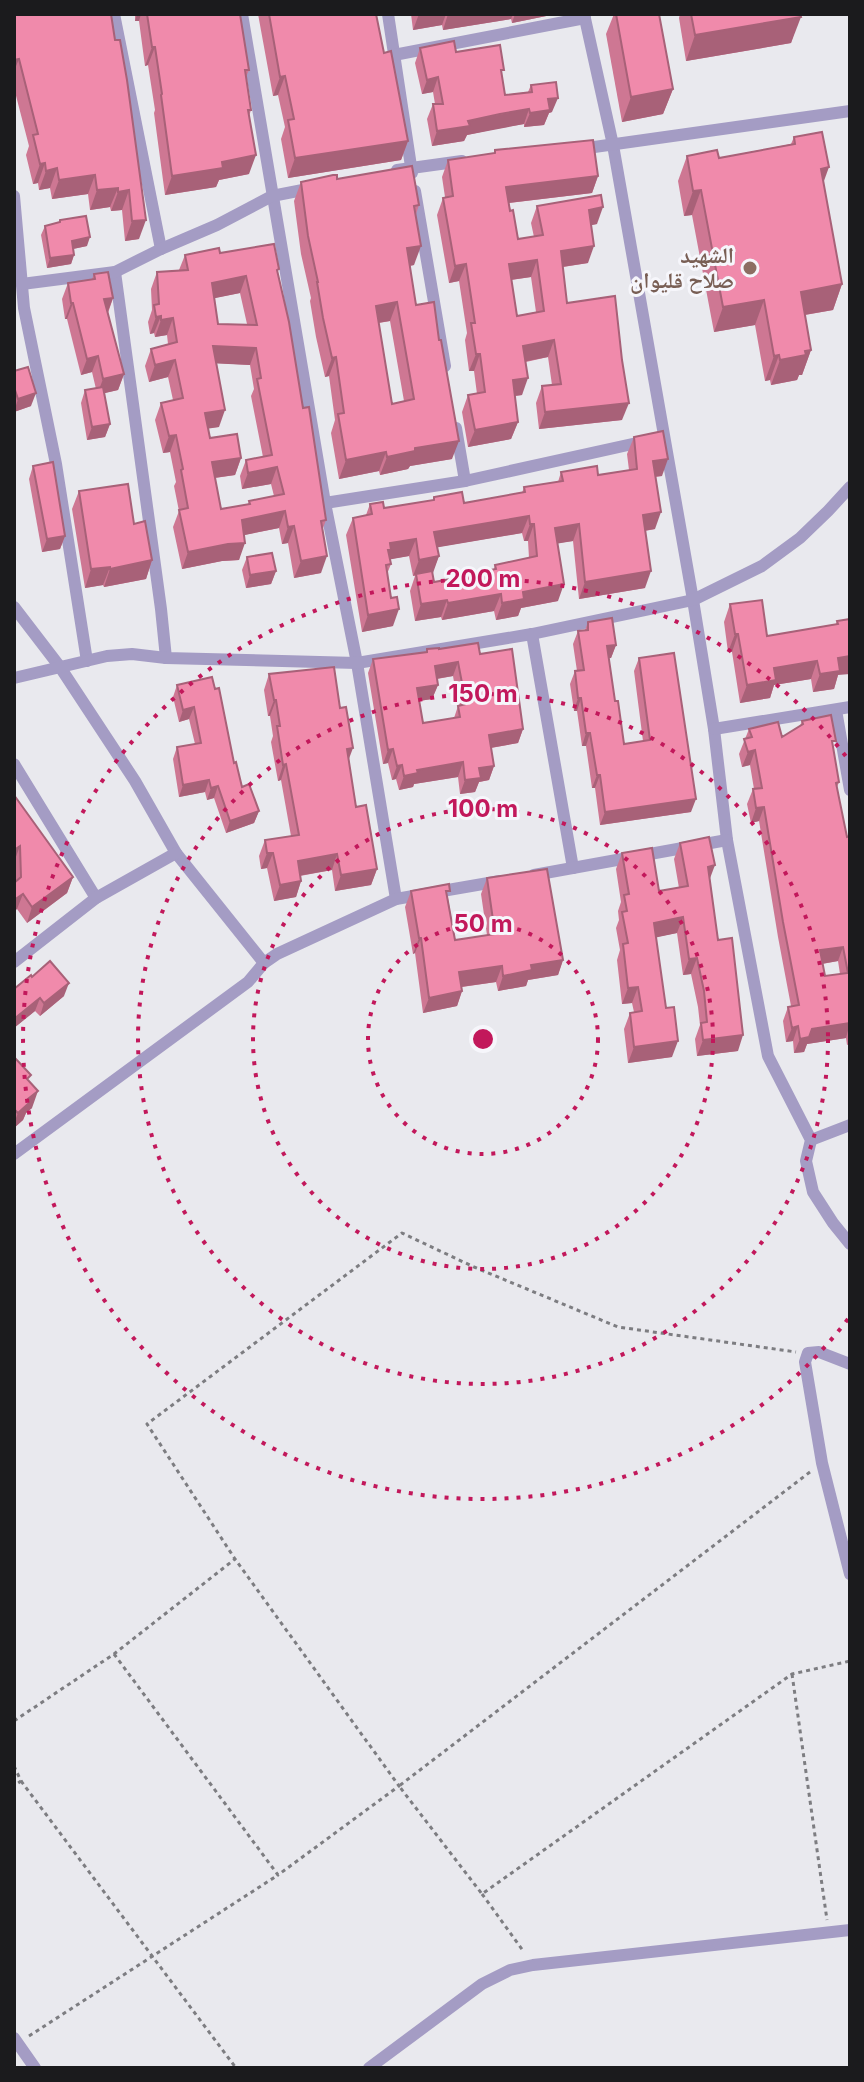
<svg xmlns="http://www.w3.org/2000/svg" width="864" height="2082" viewBox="0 0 864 2082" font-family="Inter,'Noto Naskh Arabic',sans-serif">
	<rect width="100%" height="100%" fill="#e9e9ee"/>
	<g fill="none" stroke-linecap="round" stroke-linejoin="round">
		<g stroke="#7d7d81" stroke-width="3" stroke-dasharray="4 4" stroke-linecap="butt">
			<polyline points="810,1472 399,1786 482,1894 792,1674 850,1661"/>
			<polyline points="114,1654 278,1875 399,1786 235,1559 147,1424 402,1233 474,1267 618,1327 796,1352"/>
			<polyline points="792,1674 827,1920"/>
			<polyline points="14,1721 114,1654 235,1559"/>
			<polyline points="14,1766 21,1781 14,1786"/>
			<polyline points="21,1781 236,2068"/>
			<polyline points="482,1894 524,1952"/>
			<polyline points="29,2036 278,1875"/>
		</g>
		<g stroke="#a49cc4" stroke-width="12">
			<polyline points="114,14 161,249"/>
			<polyline points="242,14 325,503 357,663 396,899"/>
			<polyline points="388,14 412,173"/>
			<polyline points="584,14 613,145 693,600 714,729 727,840 768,1056 811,1140 806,1161 813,1192 833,1223 850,1244"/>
			<polyline points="394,55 585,18"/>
			<polyline points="580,149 850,111"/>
			<polyline points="397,170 462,161"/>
			<polyline points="415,191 445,366"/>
			<polyline points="14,196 24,308 56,464 87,661"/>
			<polyline points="115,272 161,609 166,658"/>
			<polyline points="22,284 115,272 161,249 217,225 272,196 313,188"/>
			<polyline points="456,428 465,481"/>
			<polyline points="325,503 465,481 646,441"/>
			<polyline points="14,607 60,667 135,781 176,853 264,963 277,954 396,899 500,881"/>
			<polyline points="532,634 573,868"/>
			<polyline points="14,678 107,656 132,654 166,658 357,663 532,634 693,600 762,566 800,538 828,511 850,487"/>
			<polyline points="836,710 850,790"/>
			<polyline points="714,729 850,707"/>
			<polyline points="14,764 96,898"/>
			<polyline points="534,875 727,840"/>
			<polyline points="14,962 96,898 176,853"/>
			<polyline points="811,1140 850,1125"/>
			<polyline points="14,1154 248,982 264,963"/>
			<polyline points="850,1364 819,1352 808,1353 805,1362 822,1463 850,1574"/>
			<polyline points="14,2038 35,2068"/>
			<polyline points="369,2068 482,1984 510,1970 533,1965 850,1930"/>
		</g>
	</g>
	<g fill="#ce7793" fill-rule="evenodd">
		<polygon points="14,14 111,14 139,239 125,241 122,210 111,211 110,207 90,210 88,194 52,199 50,188 39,190 38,183 33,184 26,155 29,146 14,88"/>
		<polygon points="135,14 240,14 249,70 246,77 251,110 249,116 249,174 219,180 216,187 165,195 154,113 155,110 148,65 145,66 139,21 135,21"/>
		<polygon points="258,14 376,14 384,53 408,141 401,160 288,178 281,139 285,127 278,95 273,96"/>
		<polygon points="411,14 556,14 512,23 511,19 443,30 442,25 413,30"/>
		<polygon points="614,14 659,14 673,89 663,114 622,122 606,34"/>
		<polygon points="680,14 800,14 791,43 686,61 679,18"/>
		<polygon points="420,48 456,52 502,76 505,95 528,92 531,85 552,112 549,113 544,125 524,127 524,124 495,129 467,135 464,141 432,146 427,119 433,104 435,104 433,92 422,94 415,63"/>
		<polygon points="794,137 823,182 842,284 833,310 805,315 811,350 802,375 799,375 797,380 771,385 770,380 765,381 755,325 714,332 692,215 684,216 678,181 687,156 719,158 791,144"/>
		<path d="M495 150 598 176 592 193 509 203 518 239 534 237 531 223 537 206 597 224 591 225 588 263 563 267 567 303 622 420 539 429 536 403 542 386 552 385 548 357 526 362 522 395 515 396 518 422 511 439 468 447 462 412 468 395 477 394 474 371H469L465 340 467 333 459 281 449 283 437 215 443 198 445 197 442 177 448 160 494 154ZM531 277 536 312 517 316 511 280Z"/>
		<path d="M337 179 419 205 416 214 414 265 410 266 416 305 452 459 410 466 408 469 380 475 379 471 339 479 331 433 335 420 329 376 325 377 316 337 310 301 311 298 301 254 294 201 301 182ZM390 321 404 401 392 404 379 323Z"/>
		<polygon points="60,220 87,246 73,249 74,255 71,264 47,268 41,235 45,226 59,222"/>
		<path d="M220 253 278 273 303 408 326 520 322 531 321 573 294 578 288 543 282 544 279 528 244 535 239 560 222 561 182 569 173 527 179 511 174 486 176 482 170 452 163 453 155 420 161 403 173 400 168 377 149 382 145 366 151 349 168 344 167 335 155 337 154 333 150 334 148 322 152 310 151 289 157 272 179 270 185 255ZM240 293 247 324H218L214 298ZM217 363 250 365 254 389 251 396 263 457 246 460 240 476 242 489 271 484 274 496 249 501 248 505 221 509 215 478 235 475 241 458 210 438 208 428 219 427Z"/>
		<polygon points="94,274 113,298 108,313 124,374 118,390 104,393 110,424 105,437 87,440 81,403 85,390 96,389 92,372 81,375 67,319 65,319 62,299 68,283 92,279"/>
		<polygon points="14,371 31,406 14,412"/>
		<path d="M634 437 662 476 656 477 655 529 645 531V588L579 599 573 541 558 543V601L521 608 518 616 496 620 494 611 442 620 441 617 415 621 410 591 415 576H413L409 556 390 559 391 564 387 574 393 626 362 632 346 535 353 518 366 515 370 504 384 508 433 500 434 497 464 503 522 493 524 487 558 482 561 472 598 475 629 470 627 454ZM522 533 524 541H528L529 558 495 565 494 569 461 575 460 577 434 582 432 573 439 556 437 547Z"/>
		<polygon points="33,466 65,536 60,549 42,552 29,479"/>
		<polygon points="79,491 134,524 152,560 146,579 104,587 103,585 85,588 72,509"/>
		<polygon points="247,557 276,571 271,584 246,588 242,570"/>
		<polygon points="730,604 767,636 836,624 837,621 838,675 834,689 813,692 811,679 774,685 770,698 740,703 732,652 728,652 724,622"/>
		<polygon points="588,622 616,645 611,658 609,658 615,701 624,744 643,741 634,671 639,658 691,812 600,825 595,788 592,788 586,746 582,746 577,711 574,711 570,684 575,671 577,671 573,644 578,631 585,630"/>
		<path d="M427 649H439L480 654 523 729 518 743 491 748 494 766 489 780 479 782 475 792 460 794 458 777 414 784 413 787 399 790 396 779 392 780 388 763 383 764 368 673 373 659 426 652ZM453 676 458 706 454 718 423 723 419 701 432 699 438 685 437 679Z"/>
		<polygon points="269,674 349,760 356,807 377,869 371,885 335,891 332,870 300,876 301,881 296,897 274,901 267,868 261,869 259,856 265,840 291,836 281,780 278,781 271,742 273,736 270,716 268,716 264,690"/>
		<polygon points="177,685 234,763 242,787 259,811 254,823 226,833 214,798 207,800 205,792 179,797 173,759 177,747 195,744 189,719 179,722 173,697"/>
		<path d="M802 721 833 749 839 782 837 787 847 837 850 839V1044L847 1045 846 1038 807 1044 804 1052 794 1053 793 1041 786 1042 783 1021 788 1007 791 1006 778 937 759 821 751 823 747 804 753 789H754L750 765 742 767 739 754 749 729 782 737 800 726ZM838 961 840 974 825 976 822 964Z"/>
		<polygon points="14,795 73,877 67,893 27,923 17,909 14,862"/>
		<polygon points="680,843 710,879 718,940 738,1051 697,1056 695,1039 700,1025 698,1007 691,974 683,975 677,933 656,937 672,1057 628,1063 624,1029 630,1013 634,1012 632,1003 622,1004 617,960 620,950 616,928 619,920 618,911 621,902 616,869 622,853 659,891 679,888 674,859"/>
		<polygon points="487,878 563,960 558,975 528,980 526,986 498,991 496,982 462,987 462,991 457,1006 423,1013 415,953 413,954 405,907 411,891 448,898 455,940 487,935 481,894"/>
		<polygon points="32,977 64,996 40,1016 35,1011 14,1028 14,989"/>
		<polygon points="14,1057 29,1081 32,1108 26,1113 23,1120 14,1128"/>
	</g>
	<g fill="#a86178">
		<polygon points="137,14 141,14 139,21 135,21"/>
		<polygon points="419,14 446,14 442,25 413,30"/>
		<polygon points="448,14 513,14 511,19 443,30"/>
		<polygon points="515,14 556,14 512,23"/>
		<polygon points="801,17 791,43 686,61 695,35"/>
		<polygon points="152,47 155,47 148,65 145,66"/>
		<polygon points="19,59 14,71 14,60"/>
		<polygon points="285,76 278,95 273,96 280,77"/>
		<polygon points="438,77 433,92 422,94 427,80"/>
		<polygon points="673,89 663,114 622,122 631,97"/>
		<polygon points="558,98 552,112 549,113 544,125 524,127 530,113 548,99"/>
		<polygon points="529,109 524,124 467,135 464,141 432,146 437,131 468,121"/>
		<polygon points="408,141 401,160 288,178 295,158"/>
		<polygon points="256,155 249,174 219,180 216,187 165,195 172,176 222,162"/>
		<polygon points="45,163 38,183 33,184 40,164"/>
		<polygon points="829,167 820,192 821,169"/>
		<polygon points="57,168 50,188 39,190 46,171"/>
		<polygon points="95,175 88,194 52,199 59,180"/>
		<polygon points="598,176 592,193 500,204 506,187"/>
		<polygon points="118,188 110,207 90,210 97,190"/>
		<polygon points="129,190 122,210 111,211 118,192"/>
		<polygon points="701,190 692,215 684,216 693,191"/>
		<polygon points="603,207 597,224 582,227 589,210"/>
		<polygon points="146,220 139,239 125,241 132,221"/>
		<polygon points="90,237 87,246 68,250 72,241"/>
		<polygon points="421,246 414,265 401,267 407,248"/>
		<polygon points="594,246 588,263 555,268 561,251"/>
		<polygon points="74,255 71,264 47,268 50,258"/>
		<polygon points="537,260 531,277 502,281 509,264"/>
		<polygon points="466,264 459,281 449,283 455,266"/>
		<polygon points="246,276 240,293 206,300 212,283"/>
		<polygon points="842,284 833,310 792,317 801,292"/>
		<polygon points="113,298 107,314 104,299"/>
		<polygon points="764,300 755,325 714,332 723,307"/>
		<polygon points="397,302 390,321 370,324 376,306"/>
		<polygon points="71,303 73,303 67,319 65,319"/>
		<polygon points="161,316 154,333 150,334 156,317"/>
		<polygon points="173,318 167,335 155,337 161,320"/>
		<polygon points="554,340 548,357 517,363 523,346"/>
		<polygon points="213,346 256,348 250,365 207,363"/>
		<polygon points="811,350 802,375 799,375 797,380 771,385 780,360"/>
		<polygon points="476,354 480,354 474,371 469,371"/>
		<polygon points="779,355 770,380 765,381 774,356"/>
		<polygon points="98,356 92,372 81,375 87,359"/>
		<polygon points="336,357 329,376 325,377 332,358"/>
		<polygon points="175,360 168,377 149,382 155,365"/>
		<polygon points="124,374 118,390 97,395 103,379"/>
		<polygon points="528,378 522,395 507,397 513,380"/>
		<polygon points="36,393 31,406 14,412 18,399"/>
		<polygon points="629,403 622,420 539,429 545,412"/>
		<polygon points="225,410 219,427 199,430 205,413"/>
		<polygon points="518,422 511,439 468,447 475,430"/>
		<polygon points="110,424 105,437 87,440 92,427"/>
		<polygon points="176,435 170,452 163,453 169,436"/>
		<polygon points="459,441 452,459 410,466 408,469 380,475 387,457 415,448"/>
		<polygon points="386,452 379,471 339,479 346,460"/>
		<polygon points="241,458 235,475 206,479 212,462"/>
		<polygon points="668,459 662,476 647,477 653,461"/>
		<polygon points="277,467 271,484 242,489 248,473"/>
		<polygon points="285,511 279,528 235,537 242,520"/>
		<polygon points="661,512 655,529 636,532 643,515"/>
		<polygon points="529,516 522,533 428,549 434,532"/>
		<polygon points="530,524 534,524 528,541 524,541"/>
		<polygon points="579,524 573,541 549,545 555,528"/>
		<polygon points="294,526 288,543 282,544 288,527"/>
		<polygon points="65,536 60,549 42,552 47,539"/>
		<polygon points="416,539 409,556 387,560 390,543"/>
		<polygon points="245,543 239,560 222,561 182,569 188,552 228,544"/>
		<polygon points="327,556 321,573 294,578 301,561"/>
		<polygon points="439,556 433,573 416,576 416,574 413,576 419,560"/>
		<polygon points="152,560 146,579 104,587 110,569"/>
		<polygon points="110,567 103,585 85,588 91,569"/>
		<polygon points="276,571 271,584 246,588 250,575"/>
		<polygon points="651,571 645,588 579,599 585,582"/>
		<polygon points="564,584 558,601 521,608 518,616 496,620 502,603 523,592"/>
		<polygon points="501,594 494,611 442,620 448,603"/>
		<polygon points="447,600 441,617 415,621 421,604"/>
		<polygon points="399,609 393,626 362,632 368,615"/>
		<polygon points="735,634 738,634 732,652 728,652"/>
		<polygon points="616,645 611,658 602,659 607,646"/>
		<polygon points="850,656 850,674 838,675 834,689 813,692 820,674 838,658"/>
		<polygon points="817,661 811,679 774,685 770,698 740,703 747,685 774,668"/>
		<polygon points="458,662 453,676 429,680 435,666"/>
		<polygon points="438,685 432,699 412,702 417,688"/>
		<polygon points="578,698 581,698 577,711 574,711"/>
		<polygon points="274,700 276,700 270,716 268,716"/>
		<polygon points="194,707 189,719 179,722 183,710"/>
		<polygon points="523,729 518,743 484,749 489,735"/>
		<polygon points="586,733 590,733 586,746 582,746"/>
		<polygon points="353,748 347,764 347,749"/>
		<polygon points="393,749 388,763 383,764 388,750"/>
		<polygon points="755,750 750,765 742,767 748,752"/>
		<polygon points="463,762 458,777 414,784 413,787 399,790 404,776 417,770"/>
		<polygon points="286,764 281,780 278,781 283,765"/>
		<polygon points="402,765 396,779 392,780 397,766"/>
		<polygon points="494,766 489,780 479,782 475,792 460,794 465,780 479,768"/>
		<polygon points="597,775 600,775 595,788 592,788"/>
		<polygon points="209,780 205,792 179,797 183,785"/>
		<polygon points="218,786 214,798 207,800 211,788"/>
		<polygon points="696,799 691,812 600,825 605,812"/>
		<polygon points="764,807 759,821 751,823 756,808"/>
		<polygon points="259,811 254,823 226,833 230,821"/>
		<polygon points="20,846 14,862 14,850"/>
		<polygon points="267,853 273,853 267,868 261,869"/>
		<polygon points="337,854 332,870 292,877 298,861"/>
		<polygon points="715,865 709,881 708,867"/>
		<polygon points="377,869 371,885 335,891 341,875"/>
		<polygon points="73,877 67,893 27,923 32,907"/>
		<polygon points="301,881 296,897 274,901 280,885"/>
		<polygon points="23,894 17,909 14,912 14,900"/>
		<polygon points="683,917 677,933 649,939 654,923"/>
		<polygon points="419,938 421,938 415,953 413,954"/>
		<polygon points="843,947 838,961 815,965 820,950"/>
		<polygon points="697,958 691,974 683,975 689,959"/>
		<polygon points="563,960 558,975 528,980 526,986 498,991 503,976 531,965"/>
		<polygon points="502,966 496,982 453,988 459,972"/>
		<polygon points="69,983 64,996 40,1016 44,1003"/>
		<polygon points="638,987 632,1003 622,1004 628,988"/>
		<polygon points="462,991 457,1006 423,1013 429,998"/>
		<polygon points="40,998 35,1011 14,1028 14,1019"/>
		<polygon points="850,1023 846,1038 807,1044 804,1052 794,1053 800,1039 812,1029"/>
		<polygon points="798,1026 793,1041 786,1042 792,1028"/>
		<polygon points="743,1035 738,1051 697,1056 703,1040"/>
		<polygon points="678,1041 672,1057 628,1063 634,1047"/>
		<polygon points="38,1091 32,1108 26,1113 23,1120 14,1128 14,1123 18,1113 28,1099"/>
	</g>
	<g fill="#f08aab" stroke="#a86178" stroke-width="2" fill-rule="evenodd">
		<polygon points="14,14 111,14 115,40 120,40 127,80 146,220 132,221 129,190 118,192 118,188 97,190 95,175 59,180 57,168 46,171 45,163 40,164 33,135 38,134 19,59 14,60"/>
		<polygon points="147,14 240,14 249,70 245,70 251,110 248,110 256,155 222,162 223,168 172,176 161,95 162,94 155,47 152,47"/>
		<polygon points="269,14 376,14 384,53 391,51 408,141 295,158 288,120 294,119 285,76 280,77"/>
		<polygon points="616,14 659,14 673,89 631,97"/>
		<polygon points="691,14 800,14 801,17 695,35"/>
		<polygon points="454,41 456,52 500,45 504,70 501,70 505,95 532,92 531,85 556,82 558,98 548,99 550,110 530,113 529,109 500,114 468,121 470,126 437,131 433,104 443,104 438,77 427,80 420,48"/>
		<polygon points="822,132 829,167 821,169 842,284 801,292 811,350 805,351 806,355 780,360 779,355 774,356 764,300 723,307 701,190 693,191 687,156 717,150 719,158 795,144 794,137"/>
		<path d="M593 140 598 176 506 187 510 211 513 210 518 239 543 235 537 206 601 195 603 207 589 210 594 246 561 251 567 303 615 296 622 360 629 403 545 412 542 386 561 384 554 340 523 346 528 378 513 380 518 422 475 430 468 395 485 392 480 354H476L471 323H475L466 264 455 266 443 198 453 196 448 160 495 153V150ZM537 260 544 311 517 316 509 264Z"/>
		<path d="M412 166 419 205 414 206 421 246 407 248 416 305 434 302 439 340H441L459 441 415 448V451L387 457 386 452 346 460 338 414 344 413 336 357 332 358 323 318 317 282H318L308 236 301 182 333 175H337V179ZM397 302 414 399 392 404 376 306Z"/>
		<polygon points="86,216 90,237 72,241 74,255 50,258 45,226 60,222 60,220"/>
		<path d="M274 244 279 269 277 270 289 322 303 408 309 407 326 520 321 521 327 556 301 561 294 526 288 527 285 511 242 520 245 543 228 544 188 552 179 510 188 508 181 470 183 469 176 435 169 436 161 403 183 398 175 360 155 365 151 349 177 342 173 318 161 320V316L156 317 154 305 159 304 157 272 188 270 185 255 219 248 220 253ZM246 276 257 325 218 324 212 283ZM213 346 256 348 261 378 257 379 272 455 246 460 248 473 277 467 284 494 249 501 250 504 221 509 212 462 241 458 237 434 210 438 205 413 225 410Z"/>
		<polygon points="108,272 113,298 104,299 124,374 103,379 98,356 87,359 73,303 71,303 68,283 95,279 94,274"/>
		<polygon points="28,367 36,393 18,399 14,387 14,371"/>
		<polygon points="103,387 110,424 92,427 85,390"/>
		<polygon points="663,431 668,459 653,461 661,512 643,515 651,571 585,582 579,524 555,528 564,584 523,592 524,599 502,603 501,594 448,603 447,600 421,604 416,574 432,571 434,582 462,577 461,575 496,569 495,565 537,556 534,524 530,524 529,516 434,532 439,556 419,560 416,539 390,543 391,550 388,550 391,564 386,565 391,598 397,597 399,609 368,615 353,518 372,514 370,504 383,502 384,508 434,500 434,497 462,492 464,503 525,492 524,487 563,481 561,472 597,466 598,475 637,469 634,437"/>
		<polygon points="53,462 65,536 47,539 33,466"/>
		<polygon points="128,484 134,524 145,521 152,560 110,569 110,567 91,569 79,491"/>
		<polygon points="272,553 276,571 250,575 247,557"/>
		<polygon points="762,600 767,636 838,624 837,621 850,619 850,656 838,658 840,671 820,674 817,661 774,668 776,680 747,685 738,634 735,634 730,604"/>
		<polygon points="612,618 616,645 607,646 615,701 618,701 624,744 650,740 639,658 674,653 696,799 605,812 600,775 597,775 590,733 586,733 581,698 578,698 575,671 584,670 578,631 588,630 588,622"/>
		<path d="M478 643 480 654 512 649 523 729 489 735 494 766 479 768 481 778 465 780 463 762 417 770 418 773 404 776 402 765 397 766 393 749 388 750 373 659 427 652V649L439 648V649ZM458 662 466 704 458 706 460 717 423 723 417 688 438 685 435 666Z"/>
		<polygon points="334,667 340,708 346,707 353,748 347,749 356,807 366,805 377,869 341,875 337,854 298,861 301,881 280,885 273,853 267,853 265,840 299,835 286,764 283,765 277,726 280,726 276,700 274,700 269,674"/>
		<polygon points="212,677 215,689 219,688 234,763 236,762 242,787 249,784 259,811 230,821 218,786 211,788 209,780 183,785 177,747 201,743 194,707 183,710 177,685"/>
		<path d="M831 715 836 741H832L839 782 836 783 847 837 850 836V1023L812 1029 809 1037 800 1039 798 1026 792 1028 788 1007 799 1005 783 922 764 807 756 808 753 789 762 788 755 750 748 752 744 739 752 737 749 729 778 722 782 737 803 724 802 721ZM843 947 848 973 825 976 820 950Z"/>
		<polygon points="14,795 73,877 32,907 23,894 14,900 14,883 21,877 20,846 14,850"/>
		<polygon points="709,837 715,865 708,867 718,940 732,938 743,1035 703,1040 701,1023 707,1022 704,991 697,958 689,959 683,917 654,923 666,1008 674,1007 678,1041 634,1047 630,1013 642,1011 638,987 628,988 623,944 628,943 622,912 627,911 624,895 629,894 622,853 652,848 659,891 688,886 680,843"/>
		<polygon points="547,869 563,960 531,965 532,970 503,976 502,966 459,972 462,991 429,998 421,938 419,938 411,891 449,884 450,891 446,891 455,940 495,934 487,878"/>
		<polygon points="50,961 69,983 44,1003 40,998 14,1019 14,989 31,975 32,977"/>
		<polygon points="14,1057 31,1075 27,1079 38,1091 28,1099 29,1103 18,1113 14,1109"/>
	</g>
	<g fill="none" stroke="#c2185b" stroke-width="4" stroke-dasharray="4 8">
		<circle cx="483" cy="1039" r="115"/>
		<circle cx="483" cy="1039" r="230"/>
		<circle cx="483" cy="1039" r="345"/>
		<path d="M848 1319A460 460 0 1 1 848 759"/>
	</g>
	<circle fill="#8d6e63" stroke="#f6f6fb" stroke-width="3" cx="750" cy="268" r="8"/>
	<g text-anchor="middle" stroke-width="6" stroke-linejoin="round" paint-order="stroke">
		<g font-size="22" font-weight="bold" fill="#785e54" stroke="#f6f6fb" text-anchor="end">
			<text x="734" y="263">الشهيد<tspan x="734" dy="25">صلاح قليوان</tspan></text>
		</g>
	</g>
	<circle cx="483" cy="1039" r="12" fill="#c2185b" stroke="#f6f6fb" stroke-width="4"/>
	<g font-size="24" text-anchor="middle" font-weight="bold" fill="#c2185b" stroke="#f6f6fb" stroke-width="6" stroke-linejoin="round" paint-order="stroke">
		<text x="483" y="587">200 m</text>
		<text x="483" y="702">150 m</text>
		<text x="483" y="817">100 m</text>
		<text x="483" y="932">50 m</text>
	</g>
	<rect width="864" height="2082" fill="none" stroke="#1b1b1d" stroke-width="32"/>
</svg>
